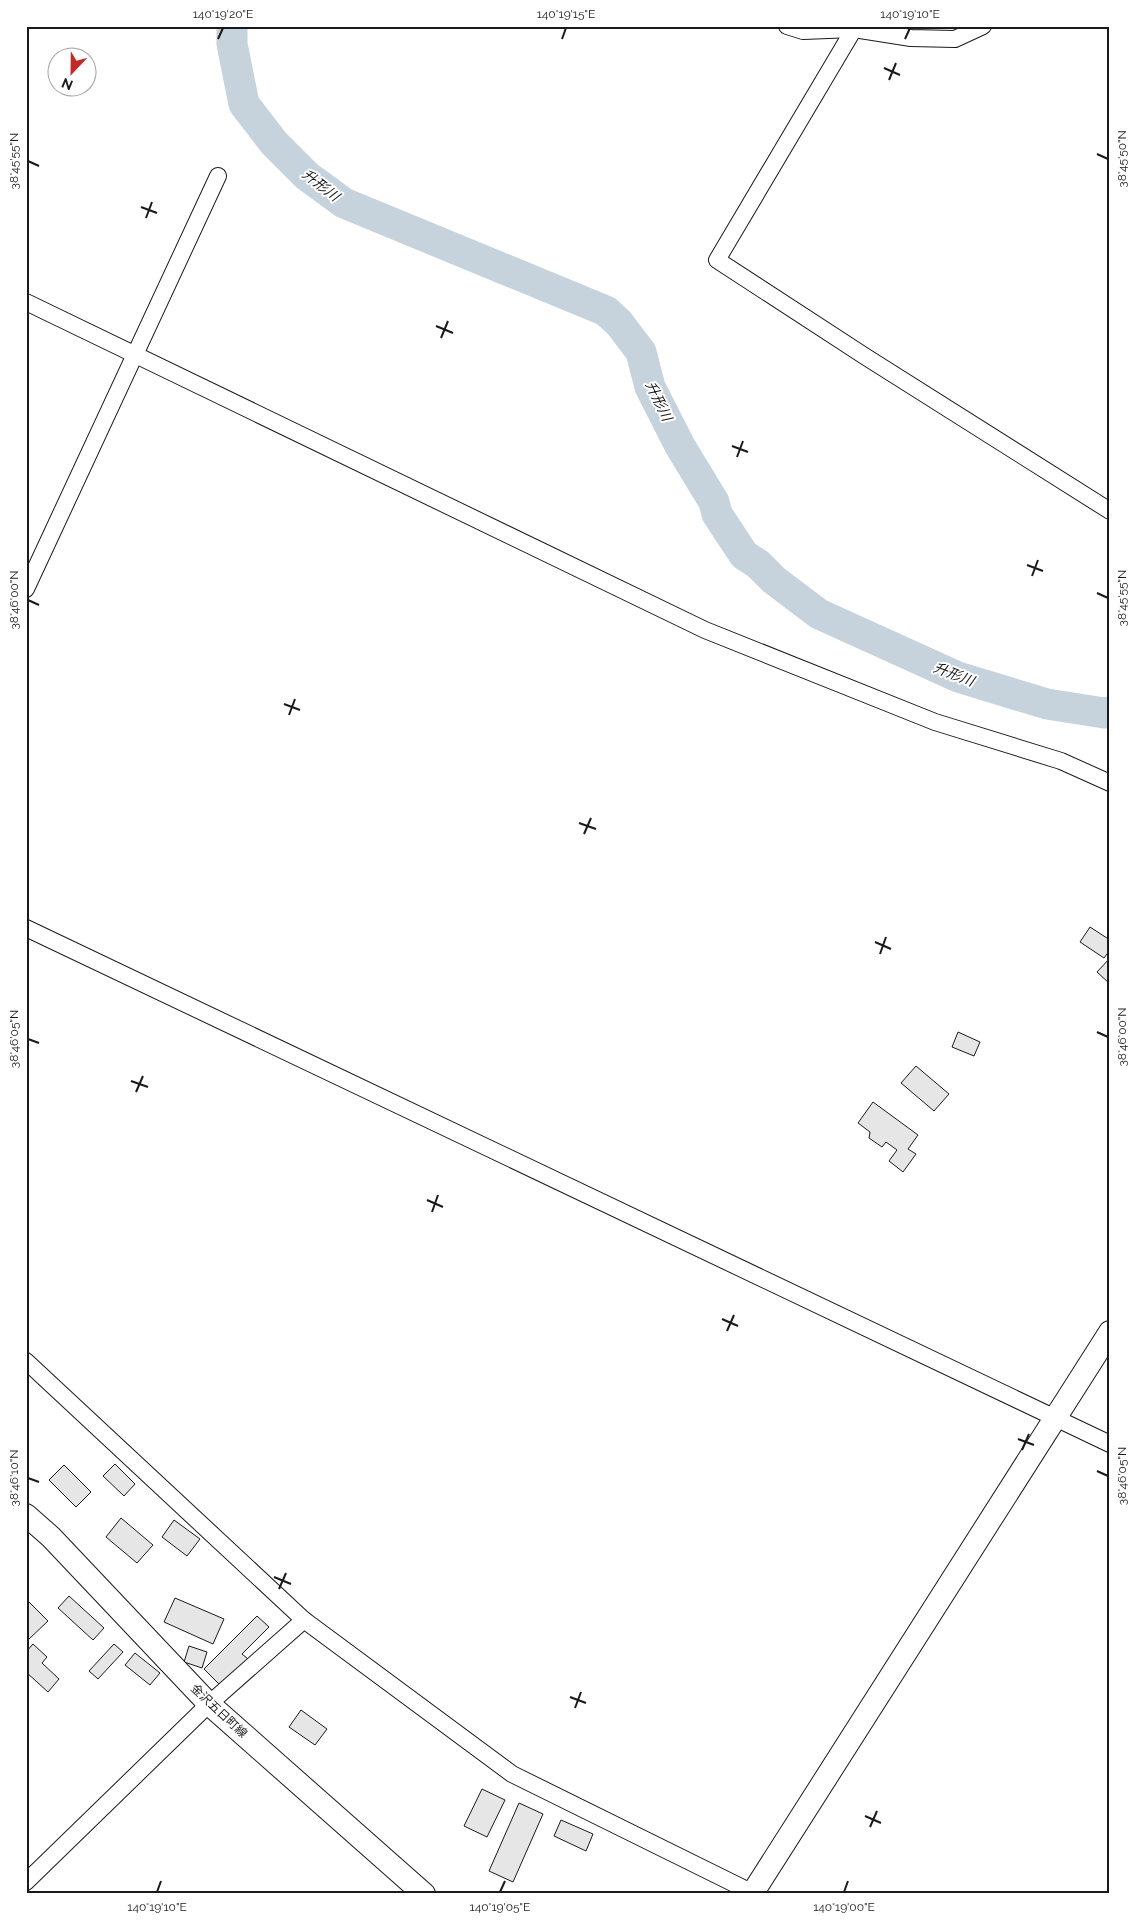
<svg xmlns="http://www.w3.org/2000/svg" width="1136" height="1920" viewBox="0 0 1136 1920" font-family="Raleway,'Noto Sans JP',sans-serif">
	<rect width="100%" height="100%" fill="#fff"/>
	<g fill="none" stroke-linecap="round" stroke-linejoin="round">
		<polyline stroke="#c6d2dc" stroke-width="31" points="232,26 232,44 244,104 274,143 307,176 344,203 606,311 619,323 641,352 650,387 680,446 714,502 717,514 744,555 758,564 774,580 819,614 958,677 1047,704 1104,713 1110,712"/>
	</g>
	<g fill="#e6e6e6" stroke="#1a1a1a">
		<polygon points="1090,927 1110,940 1110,950 1104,958 1080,942"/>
		<polygon points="1110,958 1110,984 1097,972"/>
		<polygon points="958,1032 980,1042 974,1056 952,1047"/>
		<polygon points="916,1066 949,1094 934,1111 901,1083"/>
		<polygon points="873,1102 918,1135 908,1149 916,1154 903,1172 889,1161 897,1150 886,1142 882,1147 869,1138 870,1132 858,1123"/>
		<polygon points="115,1464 135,1484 124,1496 103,1476"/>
		<polygon points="64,1465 91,1492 76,1507 49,1480"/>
		<polygon points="121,1518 153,1545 137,1563 106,1537"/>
		<polygon points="174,1520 200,1539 187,1556 162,1537"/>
		<polygon points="69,1596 104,1628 93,1640 58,1608"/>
		<polygon points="175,1598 224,1619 213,1644 164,1622"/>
		<polygon points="26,1599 48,1621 28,1640 26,1638"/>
		<polygon points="257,1616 269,1627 242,1654 248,1659 221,1686 204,1669"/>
		<polygon points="33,1644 47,1657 42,1663 59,1679 48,1692 26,1672 26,1652"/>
		<polygon points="114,1644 123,1652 98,1679 89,1671"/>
		<polygon points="189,1646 207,1652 202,1668 184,1662"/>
		<polygon points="135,1653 160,1673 150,1685 125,1665"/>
		<polygon points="301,1710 327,1729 315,1745 289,1727"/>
		<polygon points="482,1789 505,1800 487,1837 464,1826"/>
		<polygon points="519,1803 543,1814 513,1882 489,1871"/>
		<polygon points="561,1820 593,1834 586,1851 554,1836"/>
	</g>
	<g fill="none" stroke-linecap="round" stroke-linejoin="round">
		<g stroke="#1a1a1a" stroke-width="18">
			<g id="street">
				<polyline points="787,26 803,31 854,29 911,38 955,39 983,26"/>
				<polyline points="854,29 717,260 866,357 1110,511"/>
				<polyline points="26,302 705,630 935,722 1061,761 1110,783"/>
				<polyline points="26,589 218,176"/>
				<polyline points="26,928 1110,1444"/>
				<polyline points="26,1361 304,1620 512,1774 753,1893"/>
				<polyline points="26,1882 209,1704 304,1620"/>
			</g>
		</g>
		<g stroke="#1a1a1a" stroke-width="24">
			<g id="secondary">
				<polyline points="26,1515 51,1537 209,1704 424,1894"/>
				<polyline points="752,1894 1110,1332"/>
			</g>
		</g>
		<use href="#street" stroke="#fff" stroke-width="16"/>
		<use href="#secondary" stroke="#fff" stroke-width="22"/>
	</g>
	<path fill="none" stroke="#1a1a1a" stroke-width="2" d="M218 39 223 28M562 39 566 28M905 39 910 28M884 68 900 75M889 80 896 63M1097 154 1108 159M28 161 39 166M141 207 157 213M146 218 152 202M436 326 453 333M441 338 448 321M732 446 748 452M737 457 743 441M1027 565 1043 571M1032 576 1038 560M1097 593 1108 598M28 600 39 605M284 704 300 710M289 715 295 699M579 823 596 829M584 834 591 818M875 942 891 949M880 954 886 937M1097 1032 1108 1037M28 1039 39 1043M131 1081 148 1087M136 1092 143 1076M427 1200 443 1207M432 1212 438 1195M722 1319 738 1326M727 1331 734 1315M1018 1439 1034 1445M1022 1450 1029 1434M1097 1471 1108 1476M28 1478 39 1482M274 1577 291 1584M279 1589 286 1573M570 1697 586 1703M575 1708 581 1692M865 1816 881 1823M870 1827 877 1811M157 1892 161 1881M500 1892 505 1881M844 1892 848 1881"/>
	<g text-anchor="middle" stroke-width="4" stroke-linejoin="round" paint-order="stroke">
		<g font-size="12" fill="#1a1a1a" stroke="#fff">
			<text transform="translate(219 1711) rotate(43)" y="4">金沢五日町線</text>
		</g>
		<g font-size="14" font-style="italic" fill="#1a1a1a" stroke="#fff">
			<text transform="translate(321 185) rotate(38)" y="5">升形川</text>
			<text transform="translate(659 401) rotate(64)" y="5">升形川</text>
			<text transform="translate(954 674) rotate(21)" y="5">升形川</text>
		</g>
	</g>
	<rect width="1136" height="1920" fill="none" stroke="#ffffff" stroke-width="55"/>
	<g transform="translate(72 72) rotate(202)"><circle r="24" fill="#ffffff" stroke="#a3a3a3"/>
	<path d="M0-4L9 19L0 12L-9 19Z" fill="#c62828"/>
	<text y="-8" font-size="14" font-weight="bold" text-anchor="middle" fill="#1a1a1a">N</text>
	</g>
	<rect x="28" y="28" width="1080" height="1864" fill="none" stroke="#1a1a1a" stroke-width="2"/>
	<g font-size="12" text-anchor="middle" fill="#1a1a1a">
		<text x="223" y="18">140°19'20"E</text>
		<text x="566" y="18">140°19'15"E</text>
		<text x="910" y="18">140°19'10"E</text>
		<text transform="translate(1122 159) rotate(-90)" y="4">38°45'50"N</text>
		<text transform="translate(14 161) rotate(-90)" y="4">38°45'55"N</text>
		<text transform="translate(1122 598) rotate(-90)" y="4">38°45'55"N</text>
		<text transform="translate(14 600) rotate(-90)" y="4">38°46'00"N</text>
		<text transform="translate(1122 1037) rotate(-90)" y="4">38°46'00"N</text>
		<text transform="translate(14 1039) rotate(-90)" y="4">38°46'05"N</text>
		<text transform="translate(1122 1476) rotate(-90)" y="4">38°46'05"N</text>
		<text transform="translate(14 1478) rotate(-90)" y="4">38°46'10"N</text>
		<text x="157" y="1911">140°19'10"E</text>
		<text x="500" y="1911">140°19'05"E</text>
		<text x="844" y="1911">140°19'00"E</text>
	</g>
</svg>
